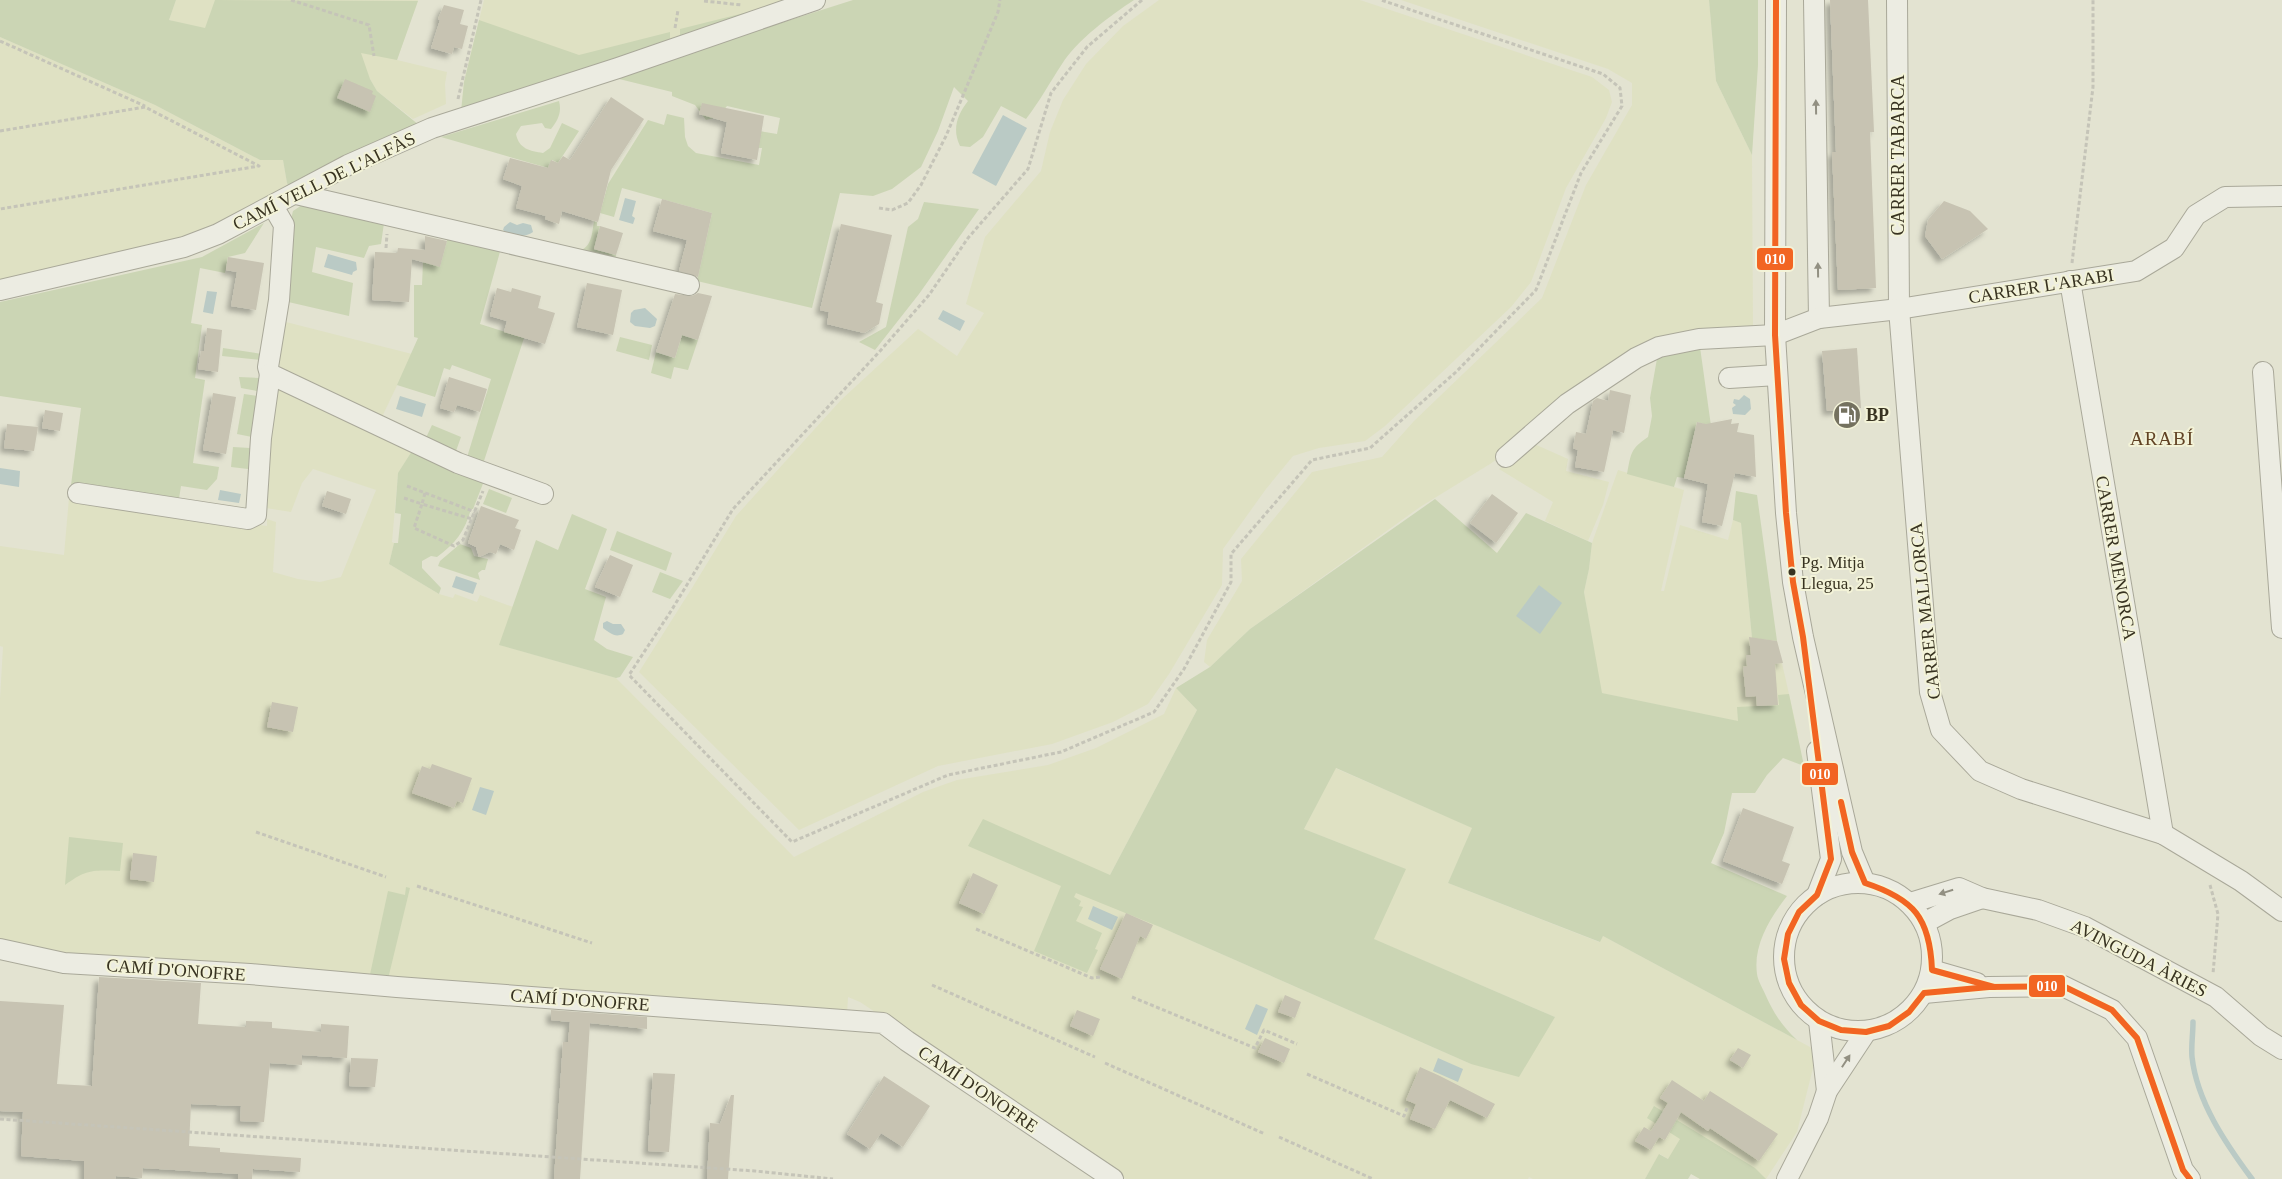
<svg xmlns="http://www.w3.org/2000/svg" width="2282" height="1179" viewBox="0 0 2282 1179" font-family="Georgia,serif">
	<defs>
		<filter id="shadow"><feDropShadow dx="-4.5" dy="4.5" stdDeviation="2.5" flood-color="#0004"/></filter>
	</defs>
	<rect width="100%" height="100%" fill="#e3e3d1"/>
	<g fill="#dfe1c3">
		<polygon points="176,0 418,0 397,60 447,72 445,84 446,104 413,119 377,91 370,79 169,20"/>
		<polygon points="484,0 796,0 461,112 464,82"/>
		<polygon points="1159,0 1360,0 1592,77 1609,90 1612,102 1606,118 1566,188 1531,282 1511,307 1385,426 1365,441 1319,448 1293,456 1266,489 1223,549 1222,585 1169,674 1148,704 1113,722 1052,744 938,766 799,830 639,672 692,588 736,516 841,400 918,329 957,356 984,313 966,304 985,237 1041,171 1050,132 1063,100 1086,64 1123,26"/>
		<polygon points="1401,0 1709,0 1716,81 1752,155 1753,330 1673,336 1490,464 1420,507 1250,629 1210,667 1204,662 1207,640 1242,581 1241,559 1312,472 1382,457 1414,421 1542,298 1586,185 1632,105 1632,83 1608,69"/>
		<polygon points="0,37 155,105 260,160 283,160 287,183 290,188 194,235 0,281"/>
		<polygon points="282,321 412,354 380,421 283,373 277,359"/>
		<polygon points="271,384 412,451 398,474 392,542 394,543 389,564 439,594 453,598 455,594 477,602 480,595 513,607 500,645 616,678 794,857 923,792 957,780 1048,765 1096,748 1164,714 1176,688 1197,710 1110,875 1160,927 1471,1064 1555,1017 1373,939 1405,869 1304,829 1335,768 1473,828 1448,883 1599,942 1603,936 1810,1047 1815,1054 1815,1060 1797,1132 1766,1179 1700,1179 1660,1154 1645,1179 1533,1179 1529,1177 1528,1179 1126,1179 860,1002 848,997 847,1014 73,958 0,945 0,699 3,647 0,646 0,546 64,555 69,498 267,526 267,519 276,522 273,572 298,579 320,582 341,577 376,490 313,469 302,483 291,512 266,508"/>
		<polygon points="1532,443 1568,459 1566,471 1609,482 1603,505 1588,541 1545,521 1553,502 1499,469"/>
		<polygon points="1618,470 1684,490 1661,591 1664,591 1680,525 1728,540 1733,520 1741,523 1752,637 1777,641 1798,734 1601,693 1584,592 1589,569 1592,543"/>
	</g>
	<g fill="#cbd5b4">
		<polygon points="0,0 176,0 169,20 205,28 215,0 418,1 397,60 361,53 370,79 377,91 419,125 290,188 287,183 283,160 260,160 155,105 0,37"/>
		<path d="M853 0H1134C1111 15 1077 40 1062 64 1050 82 1040 101 1026 119L1001 106 983 137 970 147 960 146C952 130 957 115 968 101L954 87 938 131 921 167 892 189 873 196 840 193 812 308 697 281 712 213 622 188 614 217 600 213 608 184 648 120 664 125 667 114 684 118 685 137 688 146 696 153 759 165 762 148H756L759 131 777 134 780 118 727 106 718 117 706 120 695 105 672 96V92L611 77Z"/>
		<polygon points="1709,0 1758,0 1758,65 1752,155 1716,81"/>
		<polygon points="752,11 754,15 680,39 680,29"/>
		<polygon points="479,20 579,55 670,32 670,43 461,112 464,82"/>
		<path d="M559 101C562 112 558 120 551 129L545 128 542 123 521 126 516 134C519 149 530 151 543 153L550 148 562 123 579 131 558 163 552 160 548 168 441 137Z"/>
		<polygon points="924,202 979,209 919,294 875,350 859,342 886,327 908,227 918,219"/>
		<polygon points="302,205 384,223 381,244 369,246 364,258 316,247 312,272 353,283 349,316 284,301 291,219 293,211"/>
		<path d="M594 221 597 222V226H600L594 249 616 255 615 262 579 251C592 247 592 233 594 221Z"/>
		<polygon points="264,223 245,253 228,257 225,273 200,268 191,323 202,325 195,378 205,380 193,463 219,467 217,479 207,490 181,486 178,505 71,485 81,408 0,396 0,302 202,257"/>
		<polygon points="448,237 501,248 480,324 524,338 482,467 468,462 468,454 491,379 452,365 450,370 444,368 435,397 397,385 418,338 414,337 414,285 422,285 423,262 440,266"/>
		<polygon points="682,335 698,340 688,370 674,367 671,379 651,373 656,352 675,358"/>
		<polygon points="620,337 652,345 649,360 616,351"/>
		<path d="M1700 347 1711 426 1697 422 1684 478 1677 477 1674 487 1627 474C1631 454 1630 449 1648 437L1652 416 1650 398 1658 353Z"/>
		<polygon points="223,348 262,354 261,360 222,356"/>
		<polygon points="239,377 259,378 257,391 241,388"/>
		<polygon points="244,394 257,396 252,437 237,434"/>
		<polygon points="432,425 461,437 456,451 450,455 424,442"/>
		<polygon points="233,447 250,448 248,469 231,467"/>
		<path d="M412 451 484 481 473 509H471C465 531 455 544 437 557L431 556 422 561V568L441 588 439 594 389 564 394 543H398L401 514 395 513 398 473Z"/>
		<polygon points="489,489 512,498 506,513 483,504"/>
		<polygon points="1736,491 1757,495 1777,641 1752,638 1741,523 1733,520"/>
		<path d="M1435 499 1497 553 1526 513 1592 543 1589 569 1584 592 1602 693 1738 721 1737 707 1779 705 1778 695 1789 694 1804 766 1783 758 1767 775 1755 793H1732L1724 833 1711 863 1787 896C1770 918 1753 945 1757 974 1758 981 1763 989 1766 996 1774 1014 1783 1027 1797 1040L1603 936 1600 942 1448 883 1472 828 1336 768 1304 829 1406 869 1374 939 1555 1017 1519 1077 1471 1064 1160 927 1076 893 1074 897 1081 901 1079 906 1083 907 1076 921 1102 933 1095 949 1098 950 1087 973 1034 951 1061 886 968 846 983 819 1110 875 1197 710 1176 688 1210 667 1250 629Z"/>
		<polygon points="572,514 607,529 585,589 606,597 594,640 607,649 633,657 620,677 616,678 499,645 536,540 558,550"/>
		<polygon points="617,531 672,553 666,571 610,550"/>
		<polygon points="460,544 471,548 474,556 488,559 485,570 482,570 478,573 480,580 438,566 440,561"/>
		<polygon points="660,572 683,581 670,599 652,592"/>
		<path d="M69 837 123 843 120 871C93 870 87 869 65 885Z"/>
		<polygon points="406,887 410,888 388,979 369,979 388,891 405,895"/>
		<polygon points="1654,1106 1755,1168 1766,1179 1700,1179 1691,1174 1688,1179 1645,1179 1659,1154 1668,1159 1680,1139 1647,1118"/>
	</g>
	<g fill="#bacac5">
		<polygon points="1003,115 1027,128 996,186 972,173"/>
		<polygon points="625,198 636,201 632,216 635,218 633,224 619,220"/>
		<path d="M510 222 517 225 523 223 531 225 533 232C525 238 510 237 503 230L504 227Z"/>
		<polygon points="328,254 356,262 357,270 353,272 352,275 324,267"/>
		<polygon points="207,291 217,292 213,314 203,312"/>
		<polygon points="645,308 657,319 655,326 650,328 635,326 630,322 631,313 634,310"/>
		<polygon points="943,310 965,321 960,331 938,319"/>
		<polygon points="1744,395 1750,399 1751,409 1745,415 1733,414 1732,408 1736,405 1733,403 1734,399 1739,400"/>
		<polygon points="400,396 426,404 422,417 396,409"/>
		<polygon points="0,468 20,471 19,487 0,484"/>
		<polygon points="220,490 241,494 239,503 218,500"/>
		<polygon points="456,576 477,583 473,594 452,587"/>
		<polygon points="1539,585 1562,603 1540,634 1516,616"/>
		<path d="M607 621 613 624H621L625 630 623 634C615 638 610 633 603 628V623Z"/>
		<polygon points="480,787 494,791 486,815 472,810"/>
		<polygon points="1093,906 1118,917 1112,930 1088,919"/>
		<polygon points="1256,1004 1268,1009 1257,1035 1245,1029"/>
		<polygon points="1438,1058 1463,1069 1458,1082 1433,1071"/>
	</g>
	<g fill="none" stroke-linecap="round" stroke-linejoin="round">
		<path stroke="#bacac5" stroke-width="5.5" d="M2193 1022C2193 1034 2191 1046 2192 1057 2197 1102 2226 1144 2252 1179"/>
	</g>
	<g fill="#c7c3b2" filter="url(#shadow)">
		<polygon points="1830,0 1868,0 1874,132 1870,132 1876,288 1838,290 1832,152 1836,152"/>
		<polygon points="444,5 464,10 460,24 468,26 462,49 454,47 452,54 431,48 440,20 438,19"/>
		<polygon points="345,79 373,91 372,94 376,96 370,112 337,98"/>
		<polygon points="611,97 644,119 611,170 598,222 562,211 559,224 545,219 546,216 516,208 522,186 503,179 510,158 548,168 551,160 558,163 563,156 570,160"/>
		<polygon points="702,103 764,116 757,160 721,153 727,122 699,114"/>
		<polygon points="662,199 712,213 698,277 679,271 687,240 653,231"/>
		<polygon points="1944,201 1970,211 1988,229 1942,259 1925,236 1928,220"/>
		<polygon points="841,224 892,235 876,302 883,304 879,324 864,333 827,324 829,312 820,310"/>
		<polygon points="600,226 623,233 616,255 594,249"/>
		<polygon points="425,236 447,241 440,267 412,259 409,302 372,300 375,252 397,253 398,248 425,250"/>
		<polygon points="228,257 264,263 256,310 231,306 237,272 226,270"/>
		<polygon points="587,283 622,290 613,335 577,327"/>
		<polygon points="497,288 511,292 512,288 541,296 538,308 555,313 545,344 504,332 507,321 490,316"/>
		<polygon points="698,293 712,296 698,340 682,335 675,358 656,352 675,294 692,296"/>
		<polygon points="207,328 222,330 218,372 198,369 201,351 204,351"/>
		<polygon points="1857,348 1861,408 1827,411 1822,351"/>
		<polygon points="449,377 487,389 480,412 457,405 454,412 440,408"/>
		<polygon points="1610,390 1631,395 1624,433 1613,430 1604,472 1575,467 1578,450 1573,448 1576,432 1586,434 1593,401 1597,398 1608,401"/>
		<polygon points="213,393 236,397 226,454 203,450"/>
		<polygon points="45,410 63,413 60,431 42,428"/>
		<polygon points="1732,419 1731,424 1739,423 1737,432 1754,435 1756,477 1735,473 1722,526 1702,522 1708,484 1684,478 1697,422 1706,424"/>
		<polygon points="7,424 38,427 34,451 4,448"/>
		<polygon points="327,491 351,499 346,514 322,506"/>
		<polygon points="1492,494 1518,513 1496,543 1470,523"/>
		<polygon points="481,506 519,520 515,528 521,530 514,550 500,544 496,554 490,552 479,557 476,547 468,543"/>
		<polygon points="610,555 633,565 620,597 595,587"/>
		<polygon points="1749,637 1777,641 1783,663 1775,664 1778,705 1757,706 1756,696 1746,697 1743,667 1747,666 1746,655 1751,655"/>
		<polygon points="272,702 298,707 293,732 267,727"/>
		<polygon points="432,764 472,778 463,803 457,801 454,808 412,793 422,766 430,769"/>
		<polygon points="1743,808 1794,827 1782,861 1790,864 1782,884 1723,861"/>
		<polygon points="133,853 157,856 154,882 130,879"/>
		<polygon points="973,873 998,885 984,914 959,903"/>
		<polygon points="1126,913 1153,925 1146,939 1140,936 1122,979 1100,969"/>
		<polygon points="99,977 201,983 198,1024 246,1027 246,1021 272,1022 272,1028 321,1032 321,1024 349,1026 347,1058 302,1055 302,1065 270,1063 264,1122 240,1121 241,1106 191,1104 189,1146 220,1148 220,1152 301,1158 300,1172 253,1169 252,1179 238,1179 238,1174 143,1168 142,1178 116,1176 115,1179 84,1179 84,1161 21,1156 23,1112 0,1111 0,1001 64,1005 57,1084 92,1086"/>
		<polygon points="1285,995 1301,1002 1295,1018 1278,1012"/>
		<polygon points="551,1010 647,1017 647,1029 590,1023 580,1179 554,1179 563,1042 568,1042 570,1022 551,1020"/>
		<polygon points="1077,1010 1100,1019 1093,1036 1070,1026"/>
		<polygon points="1265,1038 1290,1049 1284,1063 1258,1052"/>
		<polygon points="1738,1048 1751,1055 1743,1068 1730,1060"/>
		<polygon points="351,1058 378,1059 375,1087 349,1086"/>
		<polygon points="1420,1067 1440,1076 1495,1104 1487,1118 1450,1100 1435,1129 1410,1119 1416,1104 1406,1100"/>
		<polygon points="653,1073 675,1074 669,1152 648,1151"/>
		<polygon points="884,1076 930,1106 903,1147 881,1133 870,1149 847,1134"/>
		<polygon points="1672,1080 1704,1101 1710,1091 1778,1134 1759,1161 1710,1128 1708,1131 1681,1112 1665,1140 1659,1137 1651,1150 1635,1141 1644,1127 1651,1131 1668,1103 1660,1098"/>
		<polygon points="731,1095 734,1095 728,1179 707,1179 710,1123 720,1124"/>
	</g>
	<g fill="none" stroke-linecap="round" stroke-linejoin="round">
		<g stroke="#a9a899" stroke-width="22">
			<g id="minor">
				<polyline points="1776,0 1775,335 1786,513 1793,582 1803,637 1852,852 1865,883"/>
				<polyline points="1814,0 1819,318"/>
				<polyline points="1897,0 1899,309 1930,692 1941,730 1980,771 2021,789 2163,834 2241,881 2282,911"/>
				<polyline points="296,194 689,285"/>
				<polyline points="273,206 284,225 279,300 268,367 270,374 458,463 543,494"/>
				<polyline points="2070,281 2163,834"/>
				<polyline points="0,290 184,247 218,234 348,165 432,128 618,68 815,0"/>
				<polyline points="2263,372 2282,628"/>
				<polyline points="1729,378 1777,375"/>
				<polyline points="1506,457 1567,404 1636,358 1659,347 1699,339 1775,335 1819,318 1899,309 2136,271 2174,248 2196,215 2225,197 2282,196"/>
				<polyline points="78,493 248,519 256,515 261,438 270,374"/>
				<circle cx="1858" cy="957" r="74"/>
				<polyline points="1817,895 1831,859 1817,751"/>
				<polyline points="1910,903 1959,888 1982,898 2038,910 2085,927 2216,997 2261,1036 2282,1049"/>
				<polyline points="1924,923 1950,909 1982,898"/>
				<polyline points="0,949 64,963 250,974 397,987 883,1023 907,1041 1113,1179"/>
				<polyline points="1932,970 1977,983"/>
				<polyline points="1924,993 1989,987 2063,986 2112,1010 2137,1038 2183,1170 2190,1179"/>
				<polyline points="1819,1021 1827,1091"/>
				<polyline points="1787,1179 1818,1118 1827,1091 1866,1032"/>
			</g>
		</g>
		<g stroke="#c5c4b8" stroke-width="3" stroke-dasharray="4 2.5" stroke-linecap="butt">
			<polyline points="291,0 369,25 374,56"/>
			<polyline points="1142,0 1087,47 1051,93 1028,169 968,238 929,295 881,350 733,509 671,611 629,675 792,842 948,775 1061,752 1154,712 1184,669 1231,582 1231,554 1312,460 1370,448 1456,372 1536,290 1581,173 1622,106 1620,88 1603,74 1381,0"/>
			<polyline points="704,1 742,5"/>
			<polyline points="675,28 678,10"/>
			<polyline points="0,41 145,106"/>
			<polyline points="458,99 481,0"/>
			<polyline points="0,131 145,107 259,166 0,209"/>
			<polyline points="879,208 892,210 908,203 921,185 946,136 998,12 1000,0"/>
			<polyline points="386,248 387,234"/>
			<polyline points="2072,263 2093,87 2093,0"/>
			<polyline points="407,486 475,512"/>
			<polyline points="425,493 422,504 472,519"/>
			<polyline points="404,498 422,504 414,528 454,546 463,540 483,491"/>
			<polyline points="256,832 386,877"/>
			<polyline points="2210,885 2218,914 2213,974"/>
			<polyline points="417,886 592,943"/>
			<polyline points="976,929 1092,978 1101,977"/>
			<polyline points="932,985 1095,1057"/>
			<polyline points="1132,997 1255,1048 1264,1030 1297,1044"/>
			<polyline points="1105,1063 1265,1134"/>
			<polyline points="1307,1074 1404,1116 1407,1108"/>
			<polyline points="0,1119 755,1171 833,1179"/>
			<polyline points="1279,1137 1373,1179"/>
		</g>
		<use href="#minor" stroke="#ecece2" stroke-width="20"/>
		<g stroke="#f3f3d8" stroke-width="10">
			<g id="bus-1">
				<polyline points="1776,0 1775,335 1786,513 1793,582 1803,637 1831,859 1817,895 1799,912 1788,934 1784,959 1789,983 1801,1005 1819,1021 1841,1030 1866,1032 1889,1026 1909,1012 1924,993 1989,987 2063,986 2112,1010 2137,1038 2183,1170 2190,1179"/>
				<path d="M1841 802 1852 852 1865 883C1914 899 1930 918 1932 970L1994 987"/>
			</g>
		</g>
		<use href="#bus-1" stroke="#f26522" stroke-width="6"/>
	</g>
	<defs><path id="oneway-solid" d="M-6-.8H1V-3.2L6.5 0L1 3.2V.8H-6Z" transform="scale(1.25)"/></defs>
	<g fill="#929082">
		<use href="#oneway-solid" transform="translate(1816 107) rotate(-91)"/>
		<use href="#oneway-solid" transform="translate(1818 270) rotate(-91)"/>
		<use href="#oneway-solid" transform="translate(1946 892) rotate(163)"/>
		<use href="#oneway-solid" transform="translate(1846 1061) rotate(-57)"/>
	</g>
	<defs>
		<g id="fuel-disc" transform="scale(1.4375)"><circle r="9.5" fill="#74715f" stroke="#f3f3d8"/><path d="M-5.5-6h7V0h2V4h1.3V-2.5L3-4.5l.8-.8L6-3V5H2.5V1h-1V6h-7ZM-4.2-4.7v3.2H.2V-4.7Z" fill="#fff"/></g>
	</defs>
	<g fill-rule="evenodd">
		<use href="#fuel-disc" x="1847" y="415"/>
	</g>
	<circle fill="#383321" stroke="#f3f3d8" stroke-width="2" cx="1792" cy="572" r="4.5"/>
	<g text-anchor="middle" stroke-width="4" stroke-linejoin="round" paint-order="stroke">
		<g font-size="17" fill="#383321" stroke="#f3f3d8" text-anchor="start">
			<text x="1801" y="568">Pg. Mitja<tspan x="1801" dy="21">Llegua, 25</tspan></text>
		</g>
		<g font-size="18" fill="#383321" stroke="#f3f3d8">
			<text transform="translate(1898 155) rotate(-90)" y="6">CARRER TABARCA</text>
			<text transform="translate(324 181) rotate(-26)" y="6">CAMÍ VELL DE L'ALFÀS</text>
			<text transform="translate(2041 286) rotate(-9)" y="6">CARRER L'ARABI</text>
			<text transform="translate(2116 558) rotate(80)" y="6">CARRER MENORCA</text>
			<text transform="translate(1925 611) rotate(-96)" y="6">CARRER MALLORCA</text>
			<text transform="translate(2139 958) rotate(27)" y="6">AVINGUDA ÀRIES</text>
			<text transform="translate(176 970) rotate(4)" y="6">CAMÍ D'ONOFRE</text>
			<text transform="translate(580 1000) rotate(4)" y="6">CAMÍ D'ONOFRE</text>
			<text transform="translate(978 1089) rotate(34)" y="6">CAMÍ D'ONOFRE</text>
		</g>
		<g font-size="18" font-weight="bold" fill="#383321" stroke="#f3f3d8" text-anchor="start">
			<text x="1866" y="421">BP</text>
		</g>
		<g font-size="19" letter-spacing="1" fill="#614224" stroke="#f3f3d8">
			<text x="2162" y="445">ARABÍ</text>
		</g>
	</g>
	<g stroke="#f3f3d8" stroke-width="2">
		<rect x="1756" y="247" width="38" height="24" rx="5" fill="#f26522"/>
		<rect x="1801" y="762" width="38" height="24" rx="5" fill="#f26522"/>
		<rect x="2028" y="974" width="38" height="24" rx="5" fill="#f26522"/>
	</g>
	<g font-size="14" text-anchor="middle" font-weight="bold" fill="#fff">
		<text x="1775" y="264">010</text>
		<text x="1820" y="779">010</text>
		<text x="2047" y="991">010</text>
	</g>
</svg>
